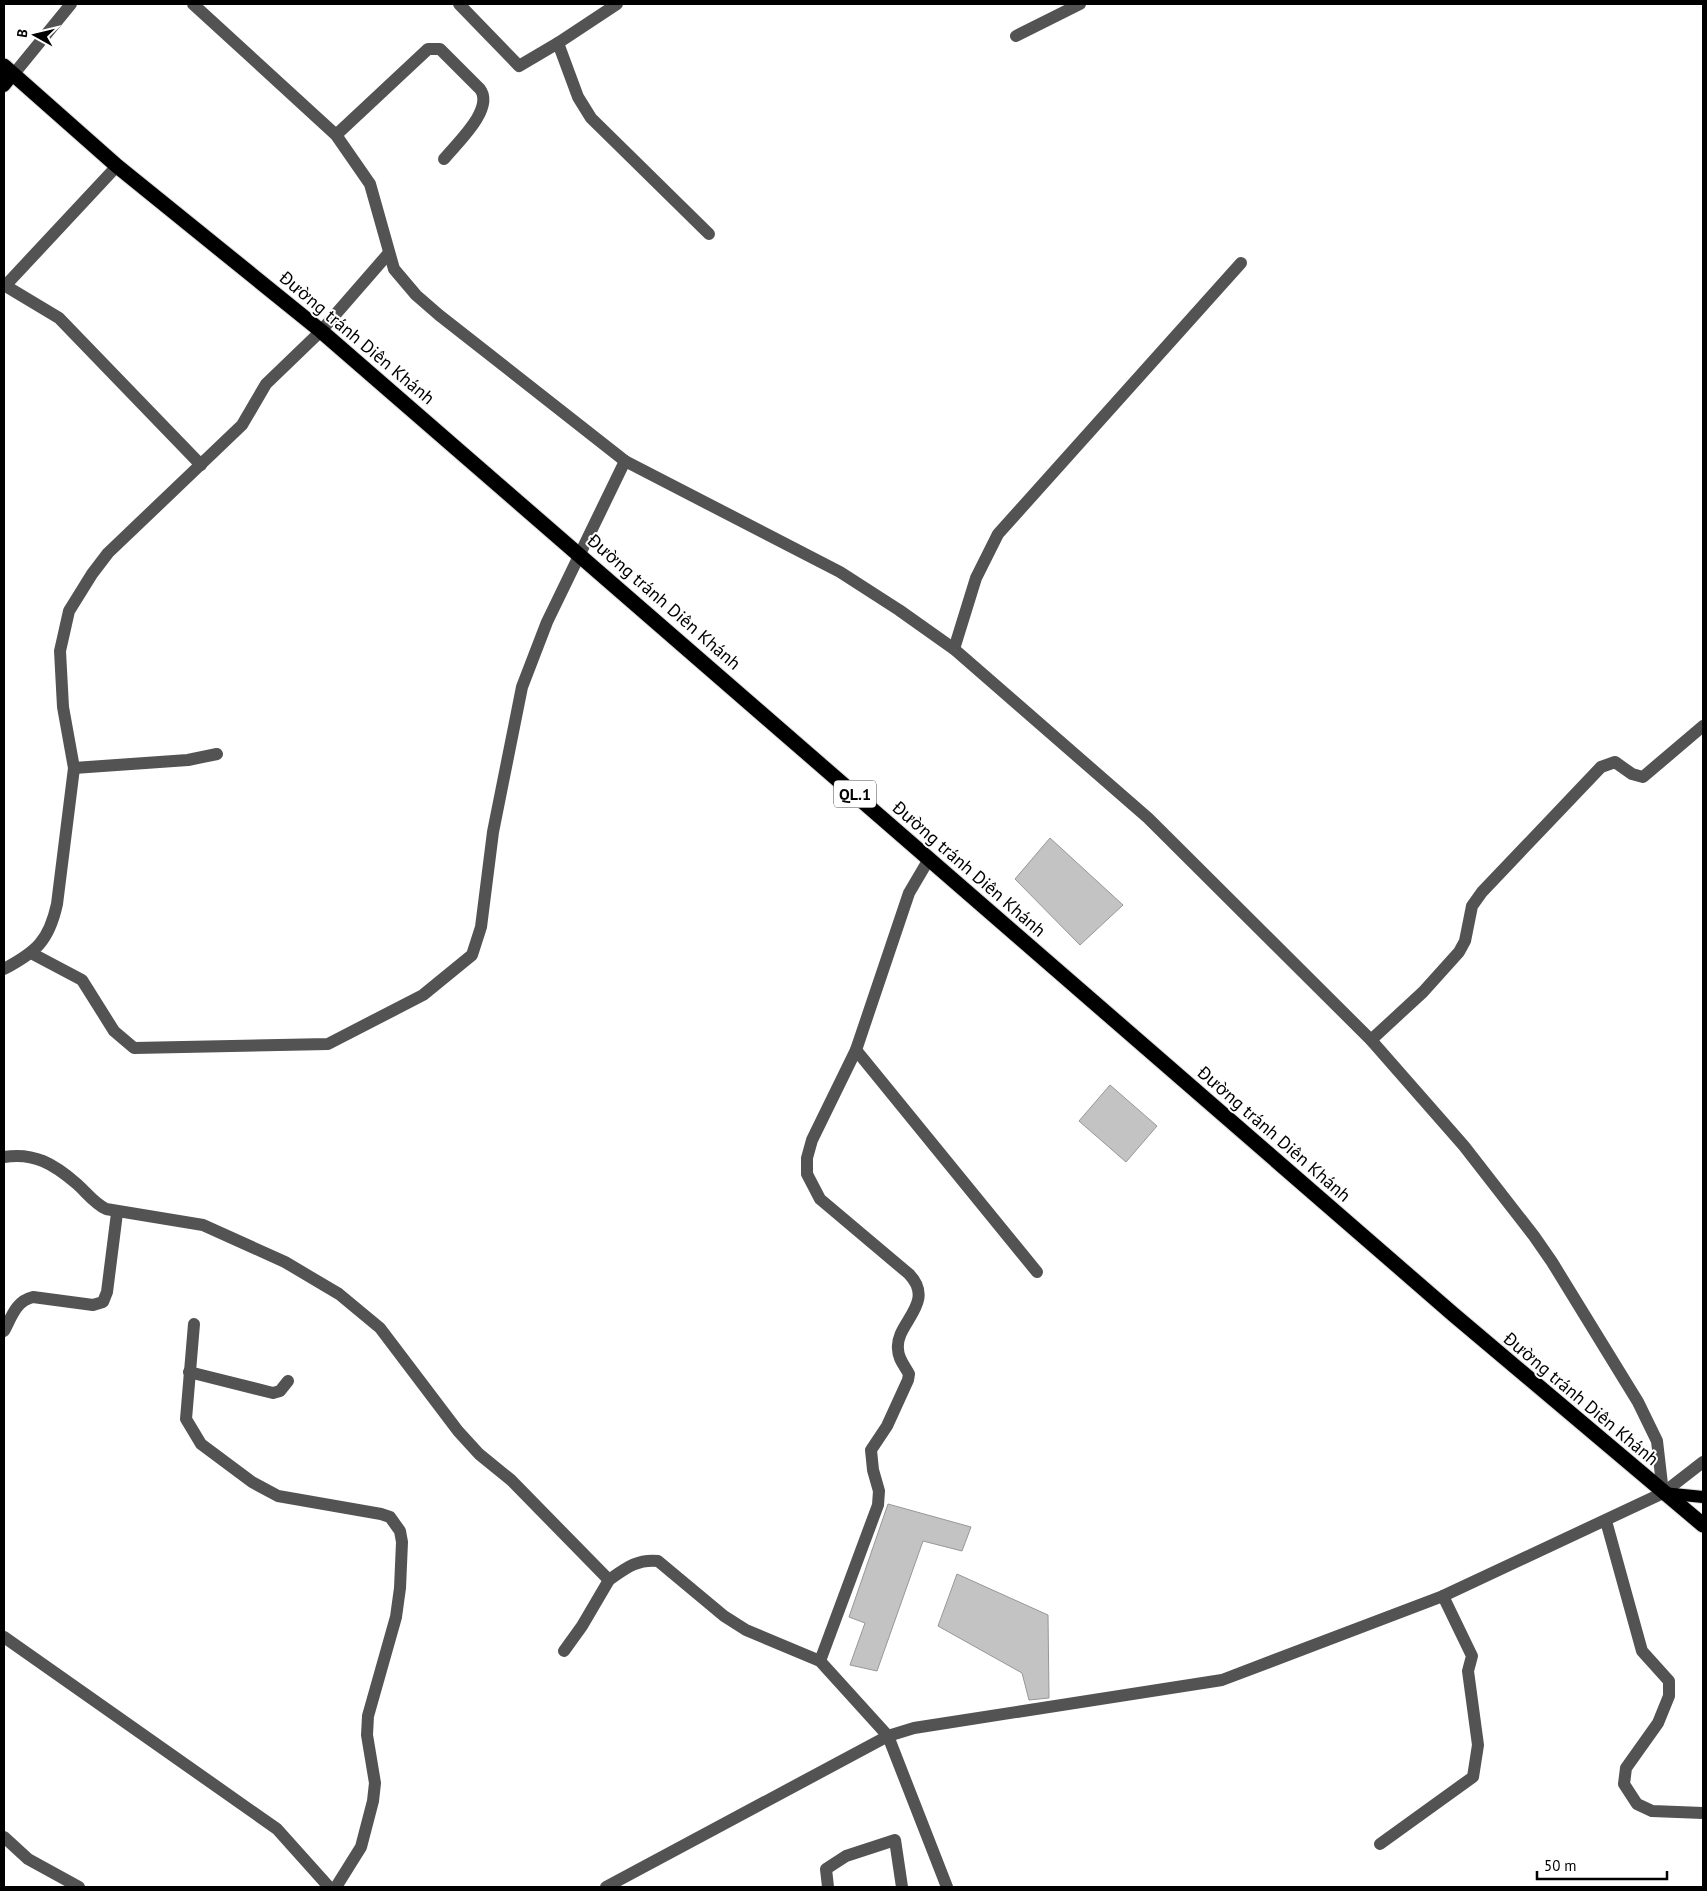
<svg xmlns="http://www.w3.org/2000/svg" width="1707" height="1891" viewBox="0 0 1707 1891" font-family="'PT Sans',sans-serif">
	<rect width="100%" height="100%" fill="#fff"/>
	<g fill="#c3c3c3" stroke="#979797">
		<polygon points="1050,838 1123,905 1080,945 1015,879"/>
		<polygon points="1110,1085 1157,1126 1126,1162 1079,1121"/>
		<polygon points="888,1504 971,1527 962,1551 923,1541 877,1671 850,1665 865,1623 849,1617"/>
		<polygon points="957,1574 1048,1615 1049,1698 1029,1700 1022,1673 938,1626"/>
	</g>
	<g fill="none" stroke-linecap="round" stroke-linejoin="round">
		<g stroke="#dbdbdb" stroke-width="14">
			<g id="major">
				<polyline points="4,86 13,75"/>
				<polyline points="1663,1493 1703,1497"/>
			</g>
		</g>
		<g stroke="#dbdbdb" stroke-width="17">
			<polyline id="highway" points="4,66 117,166 321,331 1454,1315 1703,1525"/>
		</g>
		<g stroke="#535353" stroke-width="12">
			<polyline points="193,4 336,135 370,184 394,269 416,295 439,315 625,461 840,572 899,610 954,649 1148,818 1371,1040 1464,1146 1534,1236 1552,1262 1638,1402 1657,1441 1663,1493"/>
			<polyline points="459,4 519,66 558,43 617,4"/>
			<polyline points="1016,36 1080,4"/>
			<polyline points="558,43 578,97 591,118 709,234"/>
			<polyline points="13,75 71,4"/>
			<path d="M336 135 428 49H440L480 89C495 109 456 144 444 159"/>
			<polyline points="4,285 59,318 201,465"/>
			<polyline points="5,286 117,166"/>
			<polyline points="954,649 976,578 998,534 1241,263"/>
			<polyline points="74,768 188,760 217,754"/>
			<polyline points="31,953 82,980 114,1031 134,1048 328,1044 423,995 472,955 481,927 493,832 522,687 547,622 625,461"/>
			<path d="M4 969C36 952 49 941 57 904L74 768 63 707 60 651 69 611 92 574 108 553 242 425 266 384 321 331 388 254"/>
			<polyline points="1371,1040 1423,992 1459,952 1465,941 1472,906 1482,892 1601,767 1615,762 1632,774 1643,777 1703,726"/>
			<polyline points="856,1050 1037,1272"/>
			<path d="M4 1157C34 1152 54 1164 77 1184 87 1193 94 1203 106 1209L203 1225 285 1262 339 1294 380 1328 458 1431 479 1454 511 1480 609 1580C626 1568 637 1559 658 1561L724 1616 746 1630 820 1661 888 1736 947 1887"/>
			<polyline points="194,1324 186,1419 201,1444 252,1482 278,1496 381,1514 390,1517 400,1531 402,1542 400,1588 396,1617 368,1716 367,1735 375,1783 373,1801 361,1847 336,1887"/>
			<path d="M4 1331C12 1316 16 1301 33 1297L93 1305 103 1302 107 1292 117 1213"/>
			<polyline points="189,1372 273,1393 280,1391 288,1381"/>
			<polyline points="1606,1521 1642,1651 1669,1681 1669,1696 1658,1723 1626,1768 1624,1784 1637,1804 1652,1811 1703,1813"/>
			<polyline points="4,1637 277,1829 329,1887"/>
			<polyline points="564,1651 582,1626 609,1580"/>
			<path d="M820 1661 878 1505 879 1491 873 1470 871 1450 887 1426 908 1380 909 1374C905 1366 898 1359 898 1349 895 1323 937 1303 909 1274L820 1199 807 1174V1158L812 1140 856 1050 909 893 929 859"/>
			<polyline points="4,1837 28,1859 79,1887"/>
			<polyline points="1380,1844 1473,1777 1478,1745 1468,1671 1472,1656 1443,1596"/>
			<polyline points="606,1887 888,1736 914,1728 1222,1680 1443,1596 1663,1493 1703,1462"/>
			<polyline points="828,1887 826,1869 846,1856 895,1840 902,1887"/>
		</g>
		<use href="#major" stroke="#000" stroke-width="12"/>
		<use href="#highway" stroke="#000" stroke-width="15"/>
	</g>
	<g text-anchor="middle" stroke-width="4" stroke-linejoin="round" paint-order="stroke">
		<rect fill="#fff" stroke="#4c4c4c" stroke-width="1" x="834" y="780.5" width="42" height="27" rx="4"/>
		<g font-size="16" font-weight="bold" fill="#000">
			<text x="855" y="800">QL.1</text>
		</g>
		<g font-size="18" fill="#000" stroke="#fff">
			<text transform="translate(357 338) rotate(40)" y="6">Đường tránh Diên Khánh</text>
			<text transform="translate(664 602) rotate(41)" y="6">Đường tránh Diên Khánh</text>
			<text transform="translate(969 869) rotate(41)" y="6">Đường tránh Diên Khánh</text>
			<text transform="translate(1274 1134) rotate(41)" y="6">Đường tránh Diên Khánh</text>
			<text transform="translate(1581 1399) rotate(40)" y="6">Đường tránh Diên Khánh</text>
		</g>
	</g>
	<rect width="1707" height="1891" fill="none" stroke="#000000" stroke-width="10"/>
	<g transform="translate(35 35) rotate(278)" stroke="#ffffff" stroke-width="4" paint-order="stroke">
	<path d="M0-4L9 19L0 12L-9 19Z" fill="#000000"/>
	<text y="-8" font-size="14" font-weight="bold" text-anchor="middle" fill="#000000">B</text>
	</g>
	<path d="M1537 1871v8h130v-8" fill="none" stroke="#000000" stroke-width="2.5"/>
	<text x="1544" y="1871" font-size="15" fill="#000000" stroke="#ffffff" stroke-width="4" paint-order="stroke">50 m</text>
</svg>
